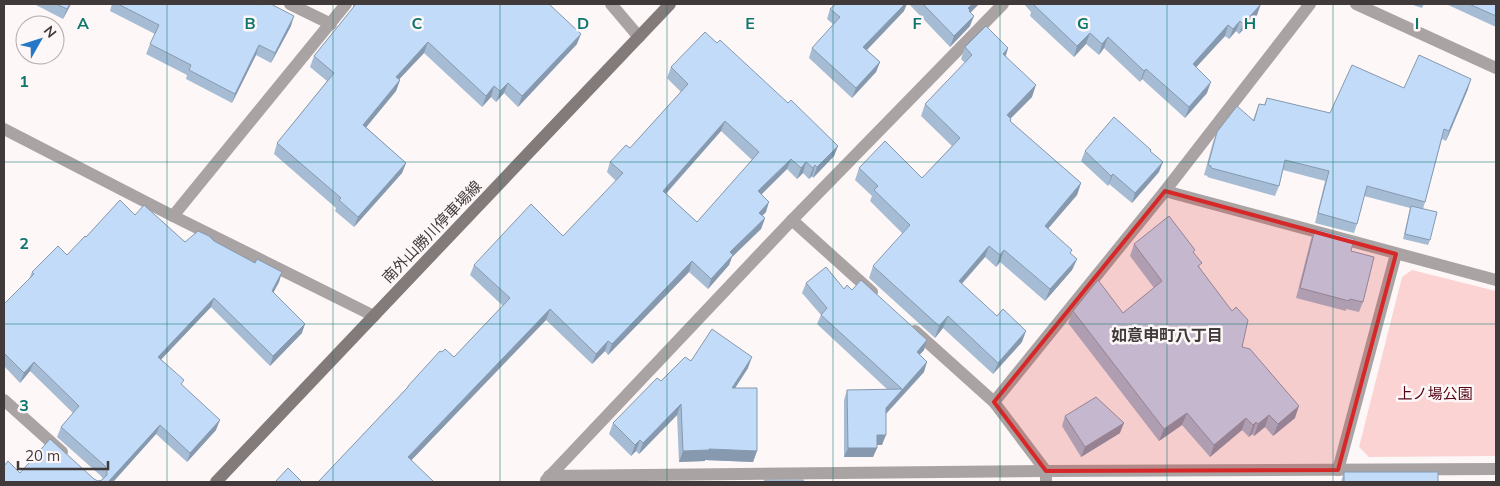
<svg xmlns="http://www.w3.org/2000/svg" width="1500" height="486" viewBox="0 0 1500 486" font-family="Mulish,'Noto Sans JP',sans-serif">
	<rect width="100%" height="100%" fill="#fef7f7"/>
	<polygon fill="#fcd3d3" points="1412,270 1496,291 1496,456 1369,457 1359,447 1402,277"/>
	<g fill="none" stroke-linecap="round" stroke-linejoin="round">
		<g stroke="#aaa3a3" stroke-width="12">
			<polyline points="290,4 331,24"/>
			<polyline points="611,4 639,37"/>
			<polyline points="1356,4 1496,68"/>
			<polyline points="4,129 173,216 374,316"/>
			<polyline points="1165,191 1496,280"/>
			<polyline points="173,216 346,4"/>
			<polyline points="792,220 872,292"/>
			<polyline points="915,331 994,402 1046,471 1046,482"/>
			<polyline points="4,400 62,452"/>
			<polyline points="994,402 1165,191 1310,4"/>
			<polyline points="1338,470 1396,254"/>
			<polyline points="549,476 1046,471 1496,469"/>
			<polyline points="546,480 792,220 1003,4"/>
		</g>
		<polyline stroke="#837a7a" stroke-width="12" points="216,482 670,4"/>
	</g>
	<g fill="#a6bcd5" fill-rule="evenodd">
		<polygon points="34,4 71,4 63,19"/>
		<polygon points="112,4 256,4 291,26 271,63 256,55 232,103 186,79 187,75 146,54 150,44 155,34 110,11"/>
		<polygon points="353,4 549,4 577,44 518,107 504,93 496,102 491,97 482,107 424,53 399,79 400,80 396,91 366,127 406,163 402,173 354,227 335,211 336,208 274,154 277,143 327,81 310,67 314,56 353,8"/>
		<polygon points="909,4 979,4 971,12 970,26 950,47"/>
		<polygon points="1024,4 1260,4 1257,15 1239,34 1236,31 1229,39 1225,36 1196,67 1207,93 1185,118 1142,79 1140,82 1104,48 1099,55 1086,44 1074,57 1030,16 1031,12"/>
		<polygon points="1410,4 1424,4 1422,8"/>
		<polygon points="1446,4 1496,4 1496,27"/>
		<polygon points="830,9 904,11 867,50 880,62 876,72 852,98 809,58 812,48 834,25 827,19"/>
		<path d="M717 43 838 146 834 156 813 178 812 176 809 179 803 173 797 179 787 169 761 194 766 212 762 216 765 218 761 229 732 257 729 265 708 289 689 272 608 355 605 351 592 364 546 320 411 460 318 482 406 389 408 386 442 352 454 357 503 306 470 275 474 265 563 236 616 181 607 172 610 162 630 148 681 92 667 78 671 67ZM721 131 752 160 697 222 666 194Z"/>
		<polygon points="965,47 1008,48 1006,56 1032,97 1011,118 1011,122 1081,183 1077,195 1048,228 1071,254 1077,259 1072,270 1045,301 1000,262 996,267 985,257 962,284 1022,342 993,374 943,328 935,338 869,278 873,266 903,234 870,201 872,196 855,180 859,168 922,178 952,146 921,116 925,104 965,63 961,59"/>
		<polygon points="1404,88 1468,89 1446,141 1442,139 1425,202 1423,209 1430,240 1428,245 1403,239 1410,208 1364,196 1357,224 1354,233 1315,223 1325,181 1283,170 1279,186 1275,196 1207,177 1208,176 1204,175 1213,142 1217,132 1253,120 1259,104 1264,105 1267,98 1330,113"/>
		<polygon points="1151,150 1151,152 1159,172 1132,203 1109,184 1108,186 1081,161 1085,151"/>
		<polygon points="135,215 185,242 214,241 255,263 282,272 279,282 273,292 302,333 270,366 211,307 161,359 216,430 187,462 156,434 113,482 20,473 94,479 98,481 102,480 103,479 101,476 57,437 61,427 73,413 30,371 20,383 4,366 4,304 29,279 32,272 67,255 86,237"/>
		<polygon points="1315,229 1351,251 1363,302 1359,312 1346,309 1346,311 1296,298 1311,239"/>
		<polygon points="1134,244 1194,253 1200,268 1242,347 1295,418 1273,436 1265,427 1254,436 1252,434 1249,437 1242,430 1210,457 1182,425 1159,441 1068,323 1073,311 1123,313 1154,288 1130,256"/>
		<polygon points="806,283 844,289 924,350 919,355 924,372 886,414 882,445 877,445 877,448 873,457 844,457 844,400 847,390 888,390 817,324 821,315 802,293"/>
		<polygon points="691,361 748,368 735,388 757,451 753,462 705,460 705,461 679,462 677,415 639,454 636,451 631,456 609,434 613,423 661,381"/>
		<polygon points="1065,416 1120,433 1081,457 1062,426"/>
		<polygon points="1344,472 1438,482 1341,482"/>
	</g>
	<g fill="#8799ae">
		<polygon points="70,4 71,4 63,19 67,9"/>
		<polygon points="905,4 907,4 904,11 860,57 863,47"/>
		<polygon points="973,4 979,4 968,15 968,8"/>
		<polygon points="1261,4 1257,15 1239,34 1243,24"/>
		<polygon points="294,16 291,26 271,63 275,53"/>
		<polygon points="974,16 970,26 950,47 954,36"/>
		<polygon points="1240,21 1236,31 1229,39 1233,29"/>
		<polygon points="1228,25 1225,36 1189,75 1193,64"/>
		<polygon points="1090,33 1086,44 1074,57 1077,46"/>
		<polygon points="581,34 577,44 518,107 522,96"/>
		<polygon points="1108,37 1104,48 1099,55 1102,44"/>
		<polygon points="428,42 424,53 392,87 396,77"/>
		<polygon points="259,45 256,55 232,103 235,94"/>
		<polygon points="1008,48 1004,60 1003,54"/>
		<polygon points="880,62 876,72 852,98 856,88"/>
		<polygon points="1146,69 1142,79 1140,82 1144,71"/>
		<polygon points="1471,79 1468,89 1446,141 1449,131"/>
		<polygon points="400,80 396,91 359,136 363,125"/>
		<polygon points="1211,82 1207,93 1185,118 1189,107"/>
		<polygon points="508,83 504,93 496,102 500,91"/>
		<polygon points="1036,85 1032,97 1003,126 1007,115"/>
		<polygon points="494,86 491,97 482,107 486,96"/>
		<polygon points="725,121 721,131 659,201 663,191"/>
		<polygon points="838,146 834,156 813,178 817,167"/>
		<polygon points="791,159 787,169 754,202 758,191"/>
		<polygon points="806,162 803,173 797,179 801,168"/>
		<polygon points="1163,162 1159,172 1132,203 1135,193"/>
		<polygon points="406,163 402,173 354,227 358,217"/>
		<polygon points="815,165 812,176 809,179 813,168"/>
		<polygon points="1113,174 1109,184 1108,186 1111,176"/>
		<polygon points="1081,183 1077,195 1041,237 1045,226"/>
		<polygon points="769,202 766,212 755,223 759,213"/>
		<polygon points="765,218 761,229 732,257 729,265 708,289 711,279 730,252"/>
		<polygon points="989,246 985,257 954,292 959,281"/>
		<polygon points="1004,250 1000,262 996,267 1000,255"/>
		<polygon points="1077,259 1072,270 1045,301 1050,289"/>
		<polygon points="692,261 689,272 608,355 612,344"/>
		<polygon points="282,272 279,282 269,301 272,291"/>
		<polygon points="214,298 211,307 155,366 158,357"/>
		<polygon points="550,309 546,320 404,468 408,457"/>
		<polygon points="948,316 943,328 935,338 939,326"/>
		<polygon points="305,324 302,333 270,366 273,356"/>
		<polygon points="1026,331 1022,342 993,374 998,363"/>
		<polygon points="927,340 924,350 913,362 917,352"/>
		<polygon points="608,341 605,351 592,364 596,354"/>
		<polygon points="752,357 748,368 728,399 732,388"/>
		<polygon points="34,362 30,371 20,383 24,373"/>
		<polygon points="927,362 924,372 882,418 886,408"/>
		<polygon points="681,404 677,415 639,454 643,443"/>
		<polygon points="1299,406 1295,418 1273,436 1278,424"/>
		<polygon points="1187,413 1182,425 1159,441 1164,429"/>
		<polygon points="1269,415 1265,427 1254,436 1258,424"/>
		<polygon points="1246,418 1242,430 1210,457 1214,445"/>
		<polygon points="220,420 216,430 187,462 190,453"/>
		<polygon points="1256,422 1252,434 1249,437 1253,425"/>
		<polygon points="1124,423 1120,433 1081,457 1085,447"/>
		<polygon points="160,425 156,434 113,482 108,482"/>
		<polygon points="877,435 886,435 882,445 873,445"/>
		<polygon points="640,440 636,451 631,456 635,445"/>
		<polygon points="848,448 877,448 873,457 844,457"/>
		<polygon points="709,449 757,451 753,462 705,460 705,461 679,462 683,451"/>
	</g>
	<g fill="#c1dbf8" stroke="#8799ae" fill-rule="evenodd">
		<polygon points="56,4 70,4 67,9"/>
		<polygon points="118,4 256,4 259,5 260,4 271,4 294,16 275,53 259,45 235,94 189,70 191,65 150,44 159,25"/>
		<polygon points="356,4 549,4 581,34 522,96 508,83 500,91 494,86 486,96 428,42 396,77 400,80 363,125 406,163 358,217 339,200 341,198 277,143 334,73 314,56"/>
		<polygon points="836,4 905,4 863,47 880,62 856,88 812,48 840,17 830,9"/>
		<polygon points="923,4 973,4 968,8 970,10 969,11 974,16 954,36"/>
		<polygon points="1035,4 1261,4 1243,24 1240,21 1233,29 1228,25 1193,64 1211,82 1189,107 1146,69 1144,71 1108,37 1102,44 1090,33 1077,46 1034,5"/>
		<polygon points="1469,4 1496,4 1496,16"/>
		<polygon points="986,26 1008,48 1003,54 1036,85 1007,115 1011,119 1010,121 1081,183 1045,226 1072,250 1070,253 1077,259 1050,289 1004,250 1000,255 989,246 959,281 997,316 1003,309 1026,331 998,363 948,316 939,326 873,266 910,225 874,190 878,186 859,168 885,141 922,178 960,138 925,104 972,55 965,47"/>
		<path d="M705 32 717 43 720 40 788 103 791 100 838 146 817 167 815 165 813 168 806 162 801 168 791 159 758 191 769 202 759 213 765 218 730 252 733 255 711 279 692 261 612 344 608 341 596 354 550 309 408 457 434 482H318L408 387V386L440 351 442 352 445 349 454 357 510 298 474 265 531 204 563 236 623 173 610 162 626 145 630 148 688 84 671 67ZM725 121 759 152 697 222 663 191Z"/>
		<polygon points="1419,55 1471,79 1449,131 1444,129 1425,202 1367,186 1357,224 1318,213 1329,171 1285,160 1279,186 1211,168 1211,166 1208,165 1217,132 1237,106 1254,121 1259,104 1265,105 1267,98 1330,113 1352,65 1404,88"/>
		<polygon points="1114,117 1151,150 1150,151 1163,162 1135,193 1113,174 1111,176 1085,151"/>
		<polygon points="120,200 135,215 144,205 185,242 198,231 209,236 214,241 255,263 257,259 282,272 272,291 305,324 273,356 214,298 158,357 184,380 181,384 220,420 190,453 160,425 108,482 4,482 4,466 8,461 20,473 50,439 94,479 98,481 102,480 107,475 107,470 105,466 61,427 79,406 34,362 24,373 4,353 4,304 34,274 32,272 58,246 67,255 85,236 86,237"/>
		<polygon points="1411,206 1437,212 1430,240 1405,234"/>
		<polygon points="1169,216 1195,250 1193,252 1202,263 1198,266 1232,311 1236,307 1248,320 1242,347 1250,349 1299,406 1278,424 1269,415 1258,424 1256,422 1253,425 1246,418 1214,445 1187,413 1164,429 1073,311 1098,280 1123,313 1162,281 1134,244"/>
		<polygon points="1315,229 1354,239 1351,251 1374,257 1363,302 1350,299 1349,301 1300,288"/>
		<polygon points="826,267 844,289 847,285 852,290 861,280 927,340 917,352 927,362 886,408 886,435 877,435 877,448 848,448 847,390 902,389 821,315 827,308 806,283"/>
		<polygon points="712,329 752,357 732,388 757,388 757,451 709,449 709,450 683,451 681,404 643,443 640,440 635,445 613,423 657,378 661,381 685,357 691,361"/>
		<polygon points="1096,397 1124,423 1085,447 1065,416"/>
		<polygon points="288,468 302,482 275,482"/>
		<rect x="1344" y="472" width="94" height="10"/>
		<rect x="765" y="480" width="38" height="2"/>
	</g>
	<path fill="#d62828" fill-opacity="0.2" stroke="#d62828" stroke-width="4" stroke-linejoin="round" d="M1165 191 1396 254 1338 470 1046 471 994 402Z"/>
	<path fill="none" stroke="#0f766e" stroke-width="1" stroke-opacity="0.55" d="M167 4V482M333 4V482M500 4V482M667 4V482M833 4V482M1000 4V482M1167 4V482M1333 4V482M4 162H1496M4 324H1496"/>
	<g text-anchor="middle" stroke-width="5" stroke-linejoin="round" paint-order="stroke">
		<g font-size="15" fill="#403a3a" stroke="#fef7f7">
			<text transform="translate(432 232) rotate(-46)" y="5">南外山勝川停車場線</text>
		</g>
		<g font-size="15" fill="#560315" stroke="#fef7f7">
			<text x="1435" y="399">上ノ場公園</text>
		</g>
		<g font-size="16" font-weight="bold" fill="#403a3a" stroke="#fef7f7">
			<text x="1167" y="341">如意申町八丁目</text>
		</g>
	</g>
	<g font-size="16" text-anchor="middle" font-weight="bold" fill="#0f766e" stroke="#fef7f7" stroke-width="5" stroke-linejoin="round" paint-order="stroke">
		<text x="83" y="29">A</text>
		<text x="250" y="29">B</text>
		<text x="417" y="29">C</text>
		<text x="583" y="29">D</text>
		<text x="750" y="29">E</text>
		<text x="917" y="29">F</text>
		<text x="1083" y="29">G</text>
		<text x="1250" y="29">H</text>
		<text x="1417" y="29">I</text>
		<text x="24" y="87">1</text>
		<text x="24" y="249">2</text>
		<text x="24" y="411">3</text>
	</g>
	<rect width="1500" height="486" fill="none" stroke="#403a3a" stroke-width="10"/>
	<g transform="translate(40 40) rotate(51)"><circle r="24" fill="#fef7f7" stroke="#b2abab"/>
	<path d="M0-4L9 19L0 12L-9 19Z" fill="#2678c7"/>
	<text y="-8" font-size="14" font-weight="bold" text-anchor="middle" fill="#403a3a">N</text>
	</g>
	<path d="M18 461v8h90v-8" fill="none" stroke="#403a3a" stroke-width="2.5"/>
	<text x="25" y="461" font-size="15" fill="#403a3a" stroke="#fef7f7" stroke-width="4" paint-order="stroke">20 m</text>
</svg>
